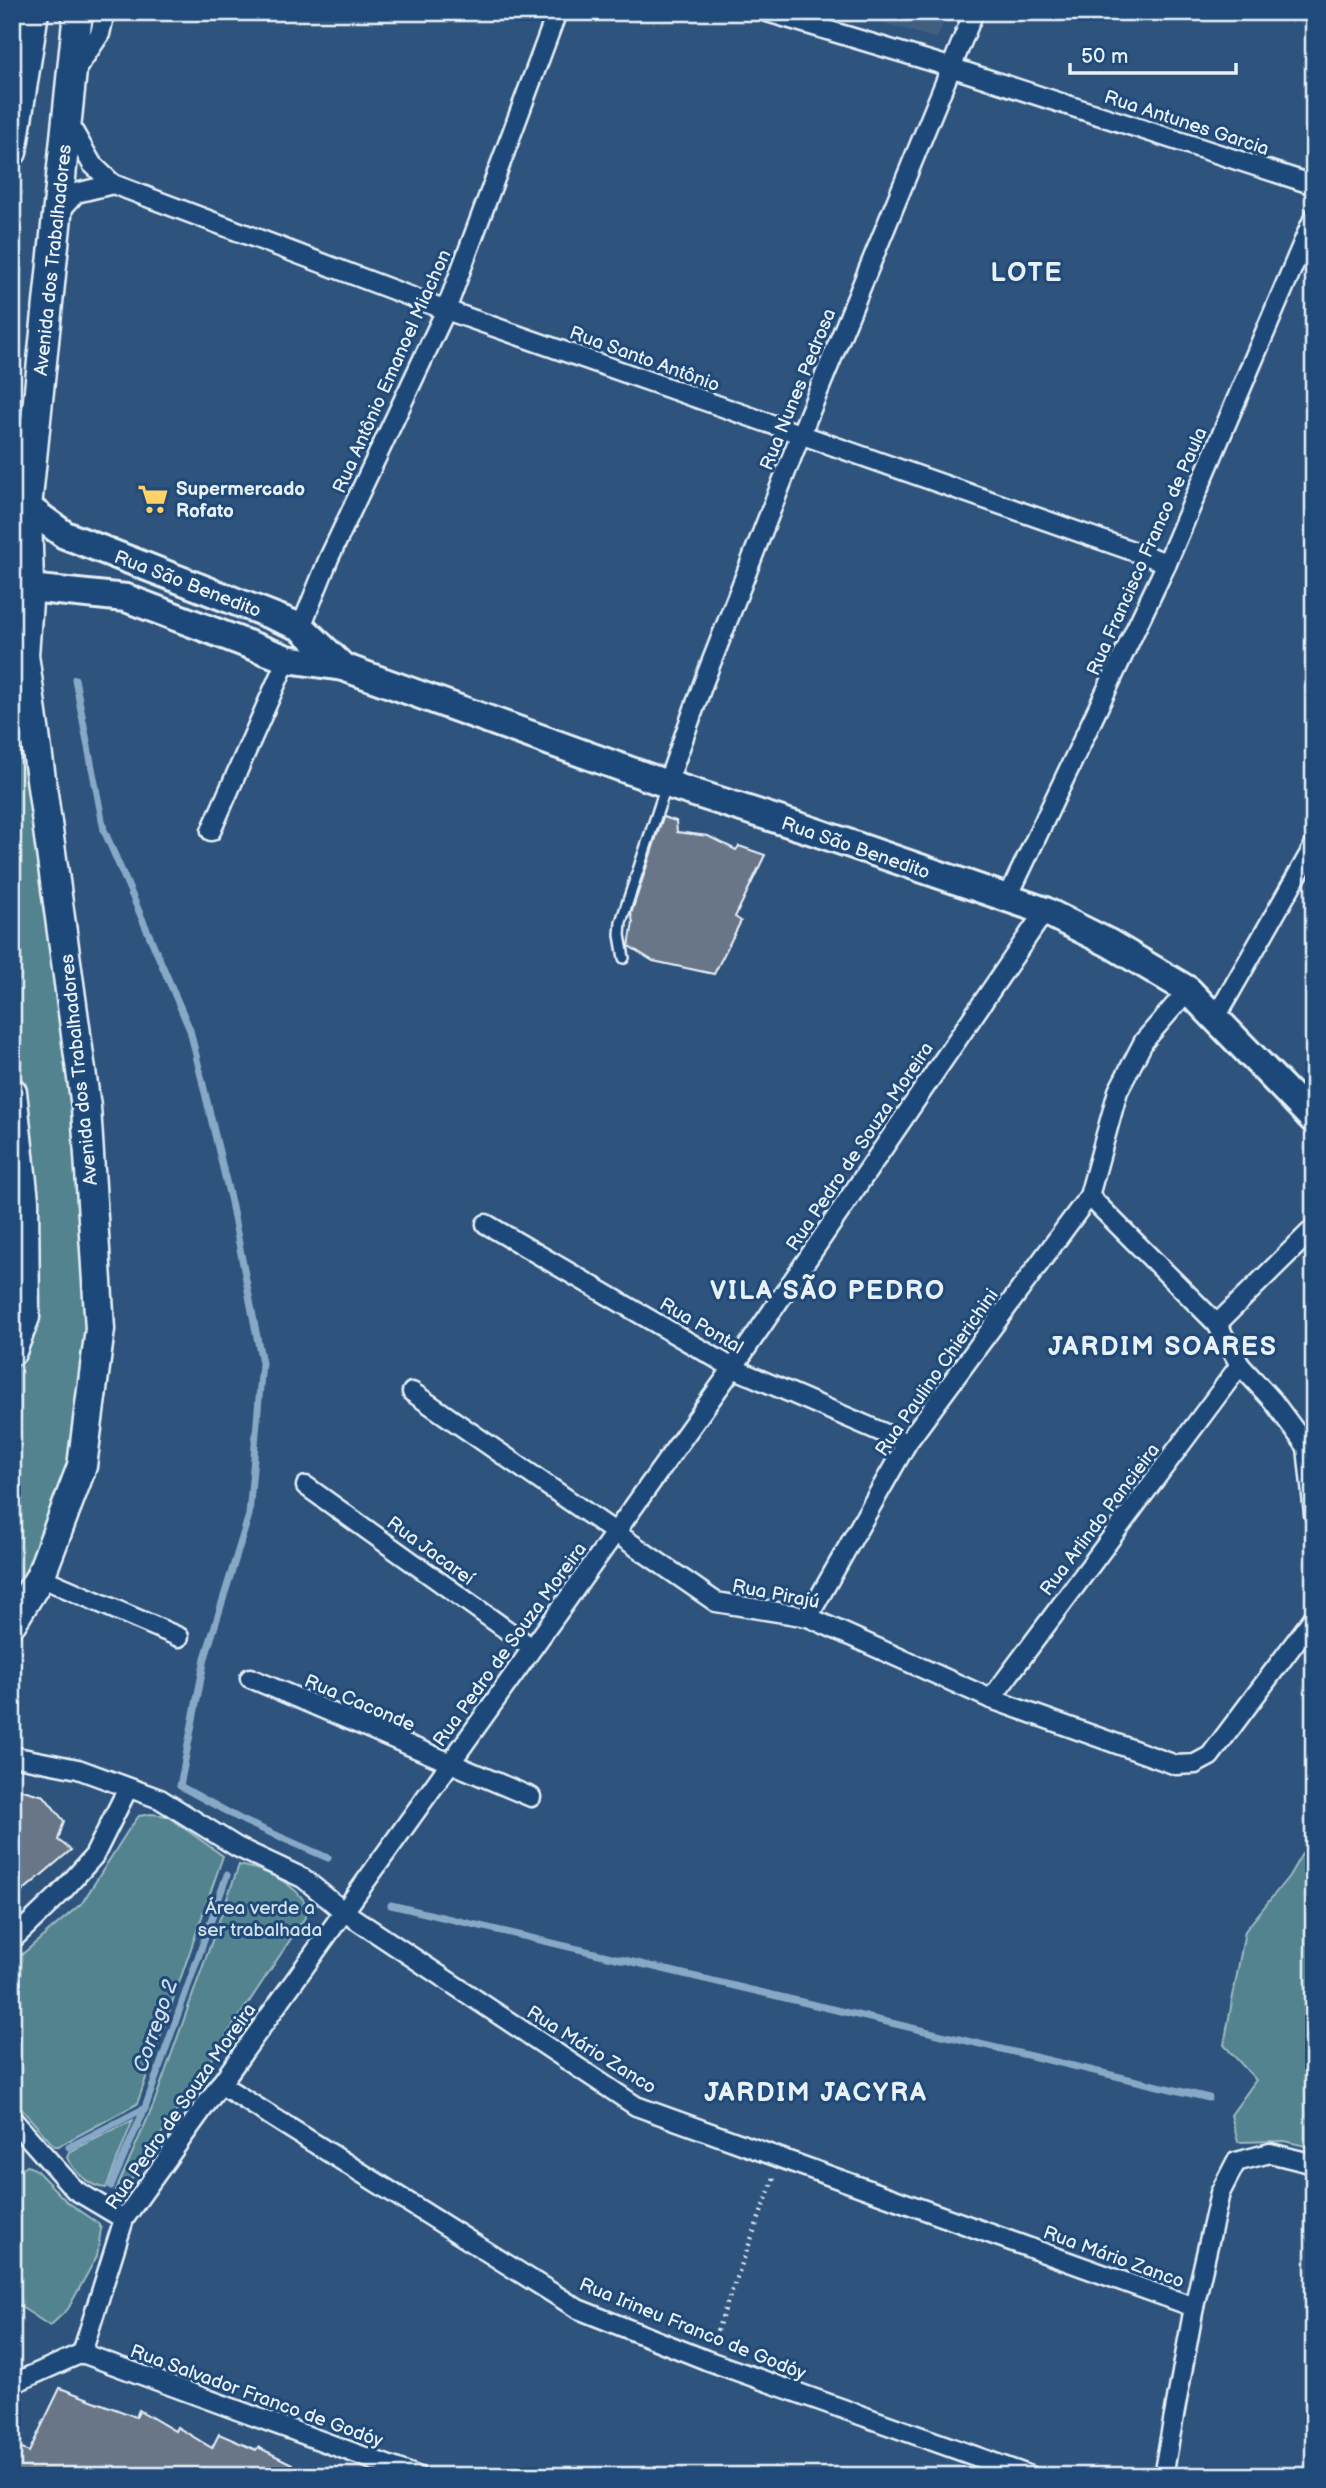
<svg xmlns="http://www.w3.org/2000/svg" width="1326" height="2488" viewBox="0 0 1326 2488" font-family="'Balsamiq Sans',sans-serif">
	<rect width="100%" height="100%" fill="#2e537d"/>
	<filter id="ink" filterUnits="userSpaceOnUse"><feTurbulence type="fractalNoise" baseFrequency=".0143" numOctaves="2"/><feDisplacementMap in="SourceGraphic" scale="14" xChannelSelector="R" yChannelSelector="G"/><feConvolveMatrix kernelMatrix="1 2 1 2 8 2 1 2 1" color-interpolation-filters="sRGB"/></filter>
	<g filter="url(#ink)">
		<polygon fill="#405e80" points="847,12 948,12 937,39"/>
		<g fill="#52838e" stroke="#9dbac3" stroke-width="2">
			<polygon points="17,602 76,1100 92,1330 72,1466 12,1607 12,1377 22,1353 26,1126 12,1039 12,603"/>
			<polygon points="151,1814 167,1816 223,1856 137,2104 59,2146 54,2146 12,2098 12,1963 82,1903 127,1832 139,1816"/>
			<polygon points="1314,1833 1314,2148 1284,2141 1238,2142 1231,2115 1256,2080 1224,2045 1245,1931 1289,1876"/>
			<path d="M239 1865C265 1870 295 1882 307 1906L306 1916 131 2180 122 2190H116L153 2106Z"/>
			<path d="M133 2120 106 2188C89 2187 75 2172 67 2158L69 2152Z"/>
			<polygon points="27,2166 35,2169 66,2201 98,2223 101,2229 97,2256 68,2309 50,2326 12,2301 12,2171"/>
		</g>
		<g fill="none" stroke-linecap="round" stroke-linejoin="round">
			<g stroke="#87a9c6" stroke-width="7">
				<polyline points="75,679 104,830 190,1030 231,1202 262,1363 249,1515 205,1658 180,1786 244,1821 328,1858"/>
				<polyline points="391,1905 1209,2098"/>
				<polyline points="69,2147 145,2108"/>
				<polyline points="111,2186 145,2108 227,1875"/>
			</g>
		</g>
		<g fill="#697688" stroke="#e8f1f8" stroke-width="2">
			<polygon points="663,817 676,821 677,832 708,836 736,850 739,846 765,855 735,917 741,921 714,974 653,961 629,946 633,922 631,914"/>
			<polygon points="12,1787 44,1796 64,1821 58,1840 71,1850 12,1900"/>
			<polygon points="60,2388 136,2417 139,2410 175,2431 177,2427 212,2448 219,2434 256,2450 258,2447 292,2464 286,2476 12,2476 12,2445 29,2452"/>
		</g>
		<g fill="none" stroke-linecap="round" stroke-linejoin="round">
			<g stroke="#e8f1f8" stroke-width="14">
				<polyline id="lane" points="624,958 620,935 621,922 666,786"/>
			</g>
			<g stroke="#e8f1f8" stroke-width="23">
				<g id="street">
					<polyline points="767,12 950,67 1314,185"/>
					<polyline points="75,71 100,34 105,12"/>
					<polyline points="68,122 92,164 113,184 446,310 1167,563"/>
					<polyline points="58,213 76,193 113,184"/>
					<polyline points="301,627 329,558 446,310 557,12"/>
					<polyline points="667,784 704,681 800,436 974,12"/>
					<polyline points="211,831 287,659"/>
					<polyline points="1007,899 1167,563 1314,217"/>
					<polyline points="1188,990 1144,1041 1118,1091 1089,1196 1217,1324 1240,1365 1273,1401 1307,1447 1314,1514"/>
					<polyline points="1216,1017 1314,846"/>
					<polyline points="486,1224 733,1368 907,1443"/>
					<polyline points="1217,1324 1314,1228"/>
					<polyline points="412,1392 716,1602 808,1617 991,1699 1176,1765 1195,1764 1210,1756 1314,1617"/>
					<polyline points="306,1486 532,1648"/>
					<polyline points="40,1577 179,1637"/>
					<polyline points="808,1617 907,1443 1089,1196"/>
					<polyline points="250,1678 531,1797"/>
					<polyline points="991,1699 1240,1365"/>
					<polyline points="12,1756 78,1769 160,1799 237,1847 303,1878 343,1911 636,2106 1194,2307"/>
					<polyline points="12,1940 60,1894 94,1856 128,1788"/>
					<polyline points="220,2084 578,2309 706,2360 1031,2476"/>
					<polyline points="12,2119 75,2190 124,2219"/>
					<polyline points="82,2353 417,2476"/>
					<polyline points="12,2384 82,2353 124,2219 733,1368 1045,911"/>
					<polyline points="1163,2476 1194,2307 1220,2193 1236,2162 1270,2153 1314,2164"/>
				</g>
			</g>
			<g stroke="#e8f1f8" stroke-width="32">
				<g id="secondary">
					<polyline points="12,484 18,490 27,507 65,535 301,627 343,667"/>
					<polyline points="12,591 29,588 126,598 287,659 343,667 667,784 807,829 1045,911 1109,943 1188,990 1314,1120"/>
				</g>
			</g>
			<g stroke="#e8f1f8" stroke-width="33">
				<g id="primary">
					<polyline points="12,152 34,12"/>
					<polyline points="12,1092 24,1200 25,1317 12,1351"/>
					<polyline points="12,1622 40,1577 82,1466 100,1329 86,1107 24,655 29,588 27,507 78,12"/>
				</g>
			</g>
			<polyline stroke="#e8f1f8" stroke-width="4.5" stroke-dasharray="2 5" stroke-linecap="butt" points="712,2344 775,2175"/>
			<use href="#lane" stroke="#1f4a7a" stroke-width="9"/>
			<use href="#street" stroke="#1f4a7a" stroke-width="18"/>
			<use href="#secondary" stroke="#1f4a7a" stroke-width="26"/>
			<use href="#primary" stroke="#1f4a7a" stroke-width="28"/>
		</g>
	</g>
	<defs>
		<g id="supermarket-bare" transform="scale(2.415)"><path d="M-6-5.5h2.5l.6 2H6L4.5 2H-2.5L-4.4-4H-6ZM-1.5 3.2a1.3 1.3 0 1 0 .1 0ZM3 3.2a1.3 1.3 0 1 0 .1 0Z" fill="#ffd166" stroke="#1f4a7a" stroke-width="2.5" paint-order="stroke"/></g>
	</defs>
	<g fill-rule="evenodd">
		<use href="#supermarket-bare" x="153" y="499"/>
	</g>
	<g text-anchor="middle" stroke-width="6" stroke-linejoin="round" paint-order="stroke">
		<g font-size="19" fill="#e8f1f8" stroke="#1f4a7a">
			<text transform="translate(1187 122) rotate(18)" y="7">Rua Antunes Garcia</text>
			<text transform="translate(52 260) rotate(-84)" y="7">Avenida dos Trabalhadores</text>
			<text transform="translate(645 358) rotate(20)" y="7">Rua Santo Antônio</text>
			<text transform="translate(391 371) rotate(-66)" y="7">Rua Antônio Emanoel Miachon</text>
			<text transform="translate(797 389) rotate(-68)" y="7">Rua Nunes Pedrosa</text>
			<text transform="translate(1146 551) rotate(-66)" y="7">Rua Francisco Franco de Paula</text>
			<text transform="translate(188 583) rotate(21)" y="7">Rua São Benedito</text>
			<text transform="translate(856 847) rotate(19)" y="7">Rua São Benedito</text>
			<text transform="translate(78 1070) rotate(-96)" y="7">Avenida dos Trabalhadores</text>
			<text transform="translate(859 1146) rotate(-56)" y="7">Rua Pedro de Souza Moreira</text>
			<text transform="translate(702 1325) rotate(30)" y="7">Rua Pontal</text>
			<text transform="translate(936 1372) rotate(-55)" y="7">Rua Paulino Chierichini</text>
			<text transform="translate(1099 1519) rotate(-53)" y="7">Rua Arlindo Pancieira</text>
			<text transform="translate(431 1550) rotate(36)" y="7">Rua Jacareí</text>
			<text transform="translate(776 1593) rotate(11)" y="7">Rua Pirajú</text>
			<text transform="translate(509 1644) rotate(-54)" y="7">Rua Pedro de Souza Moreira</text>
			<text transform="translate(360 1702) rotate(23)" y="7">Rua Caconde</text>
			<text transform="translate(592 2049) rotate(32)" y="7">Rua Mário Zanco</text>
			<text transform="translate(180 2106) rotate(-55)" y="7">Rua Pedro de Souza Moreira</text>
			<text transform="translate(1114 2256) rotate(20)" y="7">Rua Mário Zanco</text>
			<text transform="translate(693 2328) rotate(22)" y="7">Rua Irineu Franco de Godóy</text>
			<text transform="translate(257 2395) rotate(20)" y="7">Rua Salvador Franco de Godóy</text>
		</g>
		<g font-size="19" font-weight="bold" fill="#e8f1f8" stroke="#1f4a7a" text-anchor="start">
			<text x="176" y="495">Supermercado<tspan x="176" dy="22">Rofato</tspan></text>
		</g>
		<g font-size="19" fill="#d2e0e8" stroke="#1f4a7a">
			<text x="260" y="1914">Área verde a<tspan x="260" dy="22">ser trabalhada</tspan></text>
		</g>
		<g font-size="21" font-style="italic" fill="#d0dfeb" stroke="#1f4a7a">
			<text transform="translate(155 2026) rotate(-71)" y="7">Corrego 2</text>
		</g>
		<g font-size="26" font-weight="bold" letter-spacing="2" fill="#e8f1f8" stroke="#1f4a7a">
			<text x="1027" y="281">LOTE</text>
			<text x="828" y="1299">VILA SÃO PEDRO</text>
			<text x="1163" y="1355">JARDIM SOARES</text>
			<text x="816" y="2101">JARDIM JACYRA</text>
		</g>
	</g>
	<rect width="1326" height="2488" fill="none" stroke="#1f4a7a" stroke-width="42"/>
	<rect x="21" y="21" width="1284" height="2446" fill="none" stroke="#e8f1f8" stroke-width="2.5" filter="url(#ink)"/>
	<path d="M1070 63v10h166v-10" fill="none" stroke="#e8f1f8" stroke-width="3.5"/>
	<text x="1081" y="63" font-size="21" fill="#e8f1f8" stroke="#1f4a7a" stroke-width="5" paint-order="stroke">50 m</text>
</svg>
